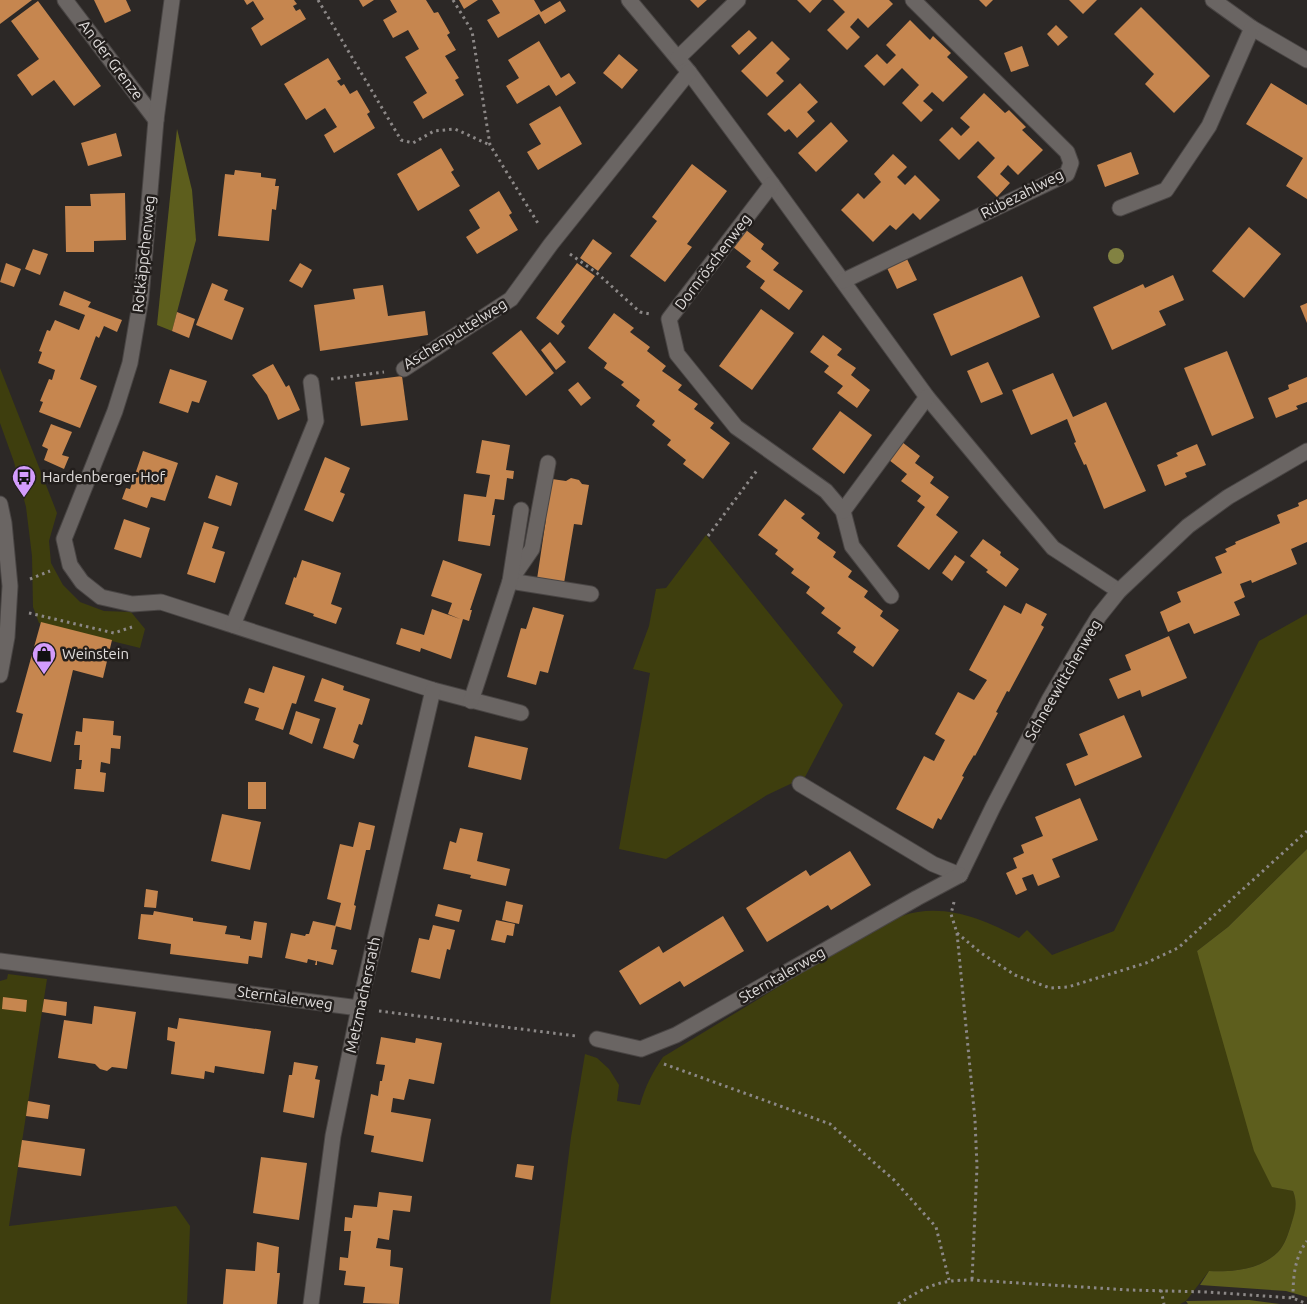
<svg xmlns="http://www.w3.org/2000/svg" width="1307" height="1304" viewBox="0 0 1307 1304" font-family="Ubuntu,sans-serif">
	<rect width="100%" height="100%" fill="#2c2826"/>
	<g fill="#3e3e0e">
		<polygon points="0,368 57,513 49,541 51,563 63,585 80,602 104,611 131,612 145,629 140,648 39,623 33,607 32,556 26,507 14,462 0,423"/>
		<polygon points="706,535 843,705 805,777 767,795 666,859 619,849 650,673 633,669 649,626 656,589 666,588"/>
		<path d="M1307 614V849L1228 927 1197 951 1279 1188 1293 1191C1298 1204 1296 1212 1291 1225 1288 1234 1285 1245 1278 1252 1260 1270 1232 1272 1209 1271L1186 1301 1180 1304H550L571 1137 585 1054 597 1058 609 1069 619 1085 617 1101 640 1105C645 1087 652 1073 663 1057L877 927C885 923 893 919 902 916 943 902 983 919 1019 938L1027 930 1052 955 1114 931 1259 641Z"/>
		<polygon points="8,974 47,979 9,1226 176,1206 190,1226 187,1304 0,1304 0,981 7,979"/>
	</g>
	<g fill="#5d5e1d">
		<polygon points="177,129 192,190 196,240 172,331 157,325"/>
		<path d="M1307 849V1297L1286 1291 1200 1285 1209 1271C1232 1272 1260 1270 1278 1252 1285 1245 1288 1234 1291 1225 1295 1212 1298 1204 1293 1191L1272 1187 1254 1151 1197 951 1228 927Z"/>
		<polygon points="1249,1300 1280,1304 1188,1304 1186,1301"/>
	</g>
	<g fill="#c6864f">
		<polygon points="0,0 32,0 0,24"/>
		<polygon points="94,0 126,0 131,11 105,23"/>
		<polygon points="244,0 294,0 297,4 293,6 296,11 300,9 306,19 261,46 251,28 264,19 253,1 247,5"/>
		<polygon points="359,0 374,0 363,7"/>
		<polygon points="390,0 426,0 434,13 438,12 450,33 447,35 456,50 445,56 459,78 455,80 464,95 423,119 413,102 427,93 405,57 419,49 408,30 393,38 383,20 397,12"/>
		<polygon points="459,0 478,0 464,9"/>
		<polygon points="492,0 534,0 541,12 560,1 566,11 545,24 539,14 498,38 487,20 500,13"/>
		<polygon points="690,0 707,0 698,8"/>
		<polygon points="797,0 822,0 810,13"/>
		<polygon points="833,0 889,0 893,4 868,28 858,18 850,27 860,37 847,50 827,30 845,12"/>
		<polygon points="979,0 993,0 986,7"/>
		<polygon points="1069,0 1097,0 1083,14"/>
		<polygon points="38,1 101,86 74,106 54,80 32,96 17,75 39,59 11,21"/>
		<polygon points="1141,7 1210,76 1174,113 1145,84 1154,74 1114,34"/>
		<polygon points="910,20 930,40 933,36 951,53 947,57 968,77 943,102 932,92 923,101 933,110 921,122 902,103 919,85 902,68 884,86 864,66 877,54 887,64 896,55 886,45"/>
		<polygon points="1056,25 1068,37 1058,46 1047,34"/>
		<polygon points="749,30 757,38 739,55 731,46"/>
		<polygon points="539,41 561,78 569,73 576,83 556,96 549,85 517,104 506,86 519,78 508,60"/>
		<polygon points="772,41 790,59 776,73 784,81 767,97 741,71"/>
		<polygon points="1022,46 1029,66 1011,72 1004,53"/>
		<polygon points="619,54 638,70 622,89 603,73"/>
		<polygon points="328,58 341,79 337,81 341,86 344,84 350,94 357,90 370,112 367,114 375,128 334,153 324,135 337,127 325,108 306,120 284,84"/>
		<polygon points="800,83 818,102 807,112 815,121 797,138 789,129 785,132 767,114"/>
		<polygon points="1271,83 1307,105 1307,199 1286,186 1303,158 1246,124"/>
		<polygon points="984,93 1005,113 1009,110 1026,127 1022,130 1043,150 1018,175 1008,165 1000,174 1010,183 997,197 977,177 995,158 978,141 959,160 939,140 952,127 961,136 970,127 960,118"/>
		<polygon points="560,106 582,144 538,170 527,152 541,144 529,124"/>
		<polygon points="831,122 848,141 816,172 798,153"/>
		<polygon points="116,133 122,156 88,166 81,143"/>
		<polygon points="441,148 454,170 451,172 460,186 418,211 397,174"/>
		<polygon points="1131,152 1139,174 1105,187 1097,165"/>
		<polygon points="893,154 907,167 897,177 905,185 915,175 940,200 920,220 913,213 896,230 890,225 873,242 841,210 858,193 864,199 881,182 874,174"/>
		<polygon points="692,164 727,191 687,244 692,247 665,282 630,256 657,221 652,217"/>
		<polygon points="235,170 261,173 261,177 276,179 275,186 279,186 276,210 272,209 269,241 218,236 225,174 234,175"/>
		<polygon points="499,191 512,213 509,215 518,230 477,254 466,237 480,228 469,210"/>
		<polygon points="125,193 126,240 94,241 94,252 66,252 65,206 91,206 90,194"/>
		<polygon points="1249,227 1281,254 1244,298 1212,271"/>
		<polygon points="746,230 764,244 761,249 779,263 773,270 803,291 789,310 760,288 765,281 746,267 751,261 733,247"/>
		<polygon points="593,239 612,253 598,271 580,258"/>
		<polygon points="33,249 48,254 40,275 25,269"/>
		<polygon points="907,259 917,280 897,289 887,268"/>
		<polygon points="6,263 21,269 14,287 0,282"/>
		<polygon points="300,263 312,270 302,288 289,281"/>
		<polygon points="577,263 595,276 561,322 565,326 558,335 536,318"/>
		<polygon points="1173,275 1184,300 1159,311 1166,325 1112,350 1093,307 1143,284 1145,288"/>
		<polygon points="1022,276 1040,317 951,356 933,314"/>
		<polygon points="212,283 228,290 224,300 244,308 232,340 196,325"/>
		<polygon points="383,285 388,316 425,311 428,335 320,351 314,305 355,299 353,289"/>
		<polygon points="64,291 91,302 88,307 122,320 117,332 104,326 99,338 96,336 80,379 97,386 80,428 39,412 43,402 40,401 49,379 52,380 55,370 38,363 42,352 39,351 47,330 50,331 55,320 79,330 85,315 59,305"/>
		<polygon points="1307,303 1307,323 1300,306"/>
		<polygon points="761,309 794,333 752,390 719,366"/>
		<polygon points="177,312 195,319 189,338 172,331"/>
		<polygon points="614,313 634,328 630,332 650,347 647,351 666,366 662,371 682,385 678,390 698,404 694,409 714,423 710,428 730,443 703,479 683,464 686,460 667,445 671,440 652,425 655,421 636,406 640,400 621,385 624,382 604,368 607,363 588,348"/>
		<polygon points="521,330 554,373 526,396 492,353"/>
		<polygon points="823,335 842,349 837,355 856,368 851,375 870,390 857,408 837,393 843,386 824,372 829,366 810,352"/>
		<polygon points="550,342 566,362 556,370 541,350"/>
		<polygon points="1227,351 1254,418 1212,436 1184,368"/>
		<polygon points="988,362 1003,394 981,403 967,371"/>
		<polygon points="273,364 286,387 289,385 300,410 278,420 267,395 252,375"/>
		<polygon points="170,369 207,381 199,403 192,401 188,413 159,403"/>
		<polygon points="1053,373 1073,417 1106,402 1146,491 1104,509 1086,464 1084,465 1074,443 1076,442 1067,419 1031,435 1012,390"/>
		<polygon points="402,376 408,420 361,426 355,382"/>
		<polygon points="1307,377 1307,402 1296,406 1298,409 1276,418 1268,398 1289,389 1288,385"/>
		<polygon points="578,382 591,398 581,406 568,390"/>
		<polygon points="840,411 872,435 844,474 812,449"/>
		<polygon points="51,424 72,432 62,455 69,457 64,469 44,460 48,449 42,446"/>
		<polygon points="482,440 510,445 506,470 514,471 513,479 507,478 504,500 495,499 492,515 495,515 490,546 458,541 464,494 486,497 490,475 476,473"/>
		<polygon points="902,442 920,456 915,463 934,477 930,483 949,497 936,515 958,532 929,570 897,546 925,507 917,501 921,496 901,481 907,474 889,460"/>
		<polygon points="1197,444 1206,465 1185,473 1187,477 1165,486 1157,465 1178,456 1176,453"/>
		<polygon points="143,451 178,463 165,501 151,497 147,508 122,499 126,488 130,489"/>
		<polygon points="325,457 350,468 340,492 345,494 333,522 304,510"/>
		<polygon points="216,475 238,483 231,506 208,498"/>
		<polygon points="571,478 579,480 582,484 589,485 582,525 574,524 564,583 537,579 546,519 543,514 545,501 549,498 552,479 566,481"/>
		<polygon points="785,499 805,514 801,518 820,533 817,538 836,552 833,557 852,571 848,577 868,591 864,597 883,611 880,616 899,630 873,667 853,652 856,647 837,633 841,628 821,613 825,608 806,593 810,587 791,573 794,569 775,554 778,550 758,535"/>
		<polygon points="1307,499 1307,542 1291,549 1297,564 1252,583 1251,580 1240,584 1245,597 1234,602 1240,615 1194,634 1189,623 1168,632 1160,612 1181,602 1177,592 1222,573 1215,557 1227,552 1225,549 1236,544 1235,542 1280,523 1277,515 1299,506 1298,503"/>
		<polygon points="124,519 150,528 141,558 114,549"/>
		<polygon points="204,522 219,527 212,548 225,552 215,583 187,574"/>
		<polygon points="983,539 1001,552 1000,555 1019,569 1006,587 986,572 988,570 970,556"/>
		<polygon points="955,555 965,562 952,581 942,573"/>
		<polygon points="302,560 341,573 331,604 342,608 336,624 313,616 314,614 285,604 294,577 296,578"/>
		<polygon points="443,560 482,574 470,610 472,610 469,621 463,619 451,659 421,648 420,652 396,644 401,628 424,635 432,609 460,619 448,614 452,603 431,596"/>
		<polygon points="1026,603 1047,614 1041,625 1044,627 1009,692 1007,691 996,712 998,713 975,756 974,755 968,765 962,776 964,777 941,820 938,818 933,829 896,809 924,756 934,761 945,740 935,734 958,692 974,700 987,680 969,670 1004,605 1021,614"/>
		<polygon points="533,607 564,615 548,673 540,671 536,685 507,677 521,628 526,629"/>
		<polygon points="41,622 112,640 103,678 73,670 51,762 13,752 23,714 16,712"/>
		<polygon points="1169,636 1187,678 1142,697 1140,690 1118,699 1109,679 1131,670 1125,655"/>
		<polygon points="273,666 305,676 296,704 292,703 283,730 255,720 259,708 244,703 249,688 264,693"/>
		<polygon points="322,678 344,686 343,690 370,699 362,725 359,724 353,742 359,745 354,759 323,748 336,708 314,701"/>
		<polygon points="296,711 320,719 312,744 289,734"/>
		<polygon points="1124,715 1142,757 1075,786 1066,764 1088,755 1079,734"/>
		<polygon points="83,718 114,721 113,735 121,736 120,749 111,748 110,764 101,762 100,772 106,773 104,792 74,789 76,769 81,769 82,760 79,760 80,745 74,745 76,731 82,732"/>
		<polygon points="475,736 528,748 521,780 468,767"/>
		<rect x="248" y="782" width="18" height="27"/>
		<polygon points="1080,798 1098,840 1052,859 1060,877 1038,886 1033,874 1022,878 1027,890 1016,895 1006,873 1017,868 1013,858 1024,853 1021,845 1043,836 1035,817"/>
		<polygon points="222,814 261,822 250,870 211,861"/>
		<polygon points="359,822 375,826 370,850 366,850 354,905 356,906 351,930 335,926 341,903 327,899 340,844 353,847"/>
		<polygon points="460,828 483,833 477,861 510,869 506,886 470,878 471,875 443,869 450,841 456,843"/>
		<polygon points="850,851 871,885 831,910 828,905 767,942 746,908 806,870 810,876"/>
		<polygon points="146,889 158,891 156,908 144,907"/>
		<polygon points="506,901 523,905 519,924 502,920"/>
		<polygon points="438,904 462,910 459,922 435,916"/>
		<polygon points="154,911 193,918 193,921 227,926 225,934 240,936 240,938 251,940 254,921 267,923 262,958 249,956 248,964 170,954 171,944 138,939 141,914 153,915"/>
		<polygon points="723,916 744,951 684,987 680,981 640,1005 619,971 659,946 663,953"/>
		<polygon points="496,920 515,924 513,936 507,935 505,943 491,940"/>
		<polygon points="313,921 336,926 331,949 337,950 333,965 317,961 317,965 315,965 316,961 308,959 307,963 285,958 291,933 305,936 306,934 309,934"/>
		<polygon points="433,925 455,930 450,950 447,949 440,979 411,972 419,938 429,940"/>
		<polygon points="3,997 27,1000 26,1012 2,1009"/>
		<polygon points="44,999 67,1002 66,1016 42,1012"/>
		<polygon points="94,1006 136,1012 127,1069 112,1067 107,1071 100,1069 95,1064 58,1058 64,1020 92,1024"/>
		<polygon points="179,1018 271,1031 264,1074 215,1066 214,1073 205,1071 204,1079 171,1074 175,1042 167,1040 168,1027 177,1029"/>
		<polygon points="381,1037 415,1043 416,1038 442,1043 434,1084 409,1079 404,1100 393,1098 391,1112 431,1119 423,1162 371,1152 374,1136 364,1134 371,1094 378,1096 380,1081 382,1081 385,1065 376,1064"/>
		<polygon points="294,1062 318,1066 315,1079 320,1080 314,1118 283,1112 289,1075 292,1075"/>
		<polygon points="28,1101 50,1105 48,1119 26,1116"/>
		<polygon points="22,1140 85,1149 81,1176 18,1167"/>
		<polygon points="261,1157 307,1163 299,1220 253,1213"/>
		<polygon points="517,1164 534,1166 532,1180 515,1177"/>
		<polygon points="379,1192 412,1196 410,1212 393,1210 389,1240 378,1238 376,1248 391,1250 390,1266 403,1268 399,1304 363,1303 365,1287 344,1285 346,1271 339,1270 340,1257 348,1258 351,1231 344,1231 345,1217 352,1218 354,1205 377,1207"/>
		<polygon points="257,1242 279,1247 277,1273 280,1273 277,1304 223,1304 226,1269 255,1271"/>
	</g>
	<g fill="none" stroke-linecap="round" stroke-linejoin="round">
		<g stroke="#494544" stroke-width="17">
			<g id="minor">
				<polyline points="65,0 156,120"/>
				<polyline points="172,0 156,120 141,298 130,363 115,411 64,539 70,565 82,582 101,597 132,604 161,602 433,690 521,713"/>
				<polyline points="629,0 689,72 772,184 927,397 1011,498 1053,548 1119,591"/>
				<polyline points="1213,0 1252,28 1307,60"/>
				<polyline points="678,58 738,0"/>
				<polyline points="772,184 669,319 677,354 736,427 826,491 843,511 852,546 891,596"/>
				<polyline points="1120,208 1166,190 1209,126 1252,28"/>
				<polyline points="843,281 1067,174 1071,163 1067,152 913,0"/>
				<polyline points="404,369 511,299 551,244 689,72"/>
				<polyline points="0,504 4,523 10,586 7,637 0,675"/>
				<polyline points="843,511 927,397"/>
				<polyline points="512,578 532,549 548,463"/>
				<polyline points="510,581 591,594"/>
				<polyline points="233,625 316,421 311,382"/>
				<polyline points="471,701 510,581 521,510"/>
				<polyline points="800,784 933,864 960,875"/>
				<polyline points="960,875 993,807 1050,698 1078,650 1099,616 1119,591 1188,526 1228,497 1307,451"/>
				<polyline points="0,961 359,1008"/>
				<polyline points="597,1039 641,1049 676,1035 917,898 960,875"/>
				<polyline points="311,1304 333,1136 359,1008 433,690"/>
			</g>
		</g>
		<g stroke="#8c8887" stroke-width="3" stroke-dasharray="2.5 4" stroke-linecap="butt">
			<polyline points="318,0 401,140 413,143 434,131 455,129 490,145"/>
			<polyline points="453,0 472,31 490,145 539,225"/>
			<polyline points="570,254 597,273 640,312 650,314"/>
			<polyline points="331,379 384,372"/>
			<polyline points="708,536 758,469"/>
			<polyline points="30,579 50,571"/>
			<polyline points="29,613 114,633 132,627"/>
			<polyline points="954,902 951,914 957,933 975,1120 977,1167 972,1280"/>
			<polyline points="957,933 981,953 1015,975 1050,988 1068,987 1146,963 1178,948 1307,831"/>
			<polyline points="379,1011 576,1036"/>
			<polyline points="664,1064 830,1124 894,1180 936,1227 949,1280"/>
			<polyline points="1161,1290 1164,1304"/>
			<path d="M1293 1298C1293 1279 1294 1258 1307 1241"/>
			<path d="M898 1304C927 1286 938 1280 972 1280L1129 1290 1207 1292 1293 1298 1307 1304"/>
		</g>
		<use href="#minor" stroke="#6a6563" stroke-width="15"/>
	</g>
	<circle fill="#828242" cx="1116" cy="256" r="8"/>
	<defs>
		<g id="bus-pin" transform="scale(1.25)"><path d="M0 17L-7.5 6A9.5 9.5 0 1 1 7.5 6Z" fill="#d39cfc" stroke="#221e1c"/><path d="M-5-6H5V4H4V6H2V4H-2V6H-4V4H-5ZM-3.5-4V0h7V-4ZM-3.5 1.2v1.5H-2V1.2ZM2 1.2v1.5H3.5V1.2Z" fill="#111"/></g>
		<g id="shop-pin" transform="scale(1.25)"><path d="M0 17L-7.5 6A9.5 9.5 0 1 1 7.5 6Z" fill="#d39cfc" stroke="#221e1c"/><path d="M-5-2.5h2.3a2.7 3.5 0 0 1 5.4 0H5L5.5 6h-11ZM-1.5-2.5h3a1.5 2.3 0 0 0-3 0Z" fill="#111"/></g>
	</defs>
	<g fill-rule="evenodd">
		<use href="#bus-pin" x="24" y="477"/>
		<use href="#shop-pin" x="44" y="654"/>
	</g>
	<g text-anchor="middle" stroke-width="5" stroke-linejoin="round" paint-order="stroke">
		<g font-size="15" fill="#e0dddc" stroke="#221e1c">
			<text transform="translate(111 60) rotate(53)" y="5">An der Grenze</text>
			<text transform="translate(1022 194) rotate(-27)" y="5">Rübezahlweg</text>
			<text transform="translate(144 254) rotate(-84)" y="5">Rotkäppchenweg</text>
			<text transform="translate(713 262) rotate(-53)" y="5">Dornröschenweg</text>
			<text transform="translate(455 334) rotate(-32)" y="5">Aschenputtelweg</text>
			<text transform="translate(1063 680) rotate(-60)" y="5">Schneewittchenweg</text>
			<text transform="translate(782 975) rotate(-30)" y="5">Sterntalerweg</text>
			<text transform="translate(363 995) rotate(-78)" y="5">Metzmachersrath</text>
			<text transform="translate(285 998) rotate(8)" y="5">Sterntalerweg</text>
		</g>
		<g font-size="15" fill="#e0dddc" stroke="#221e1c" text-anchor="start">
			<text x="42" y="482">Hardenberger Hof</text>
			<text x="62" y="659">Weinstein</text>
		</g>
	</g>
</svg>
